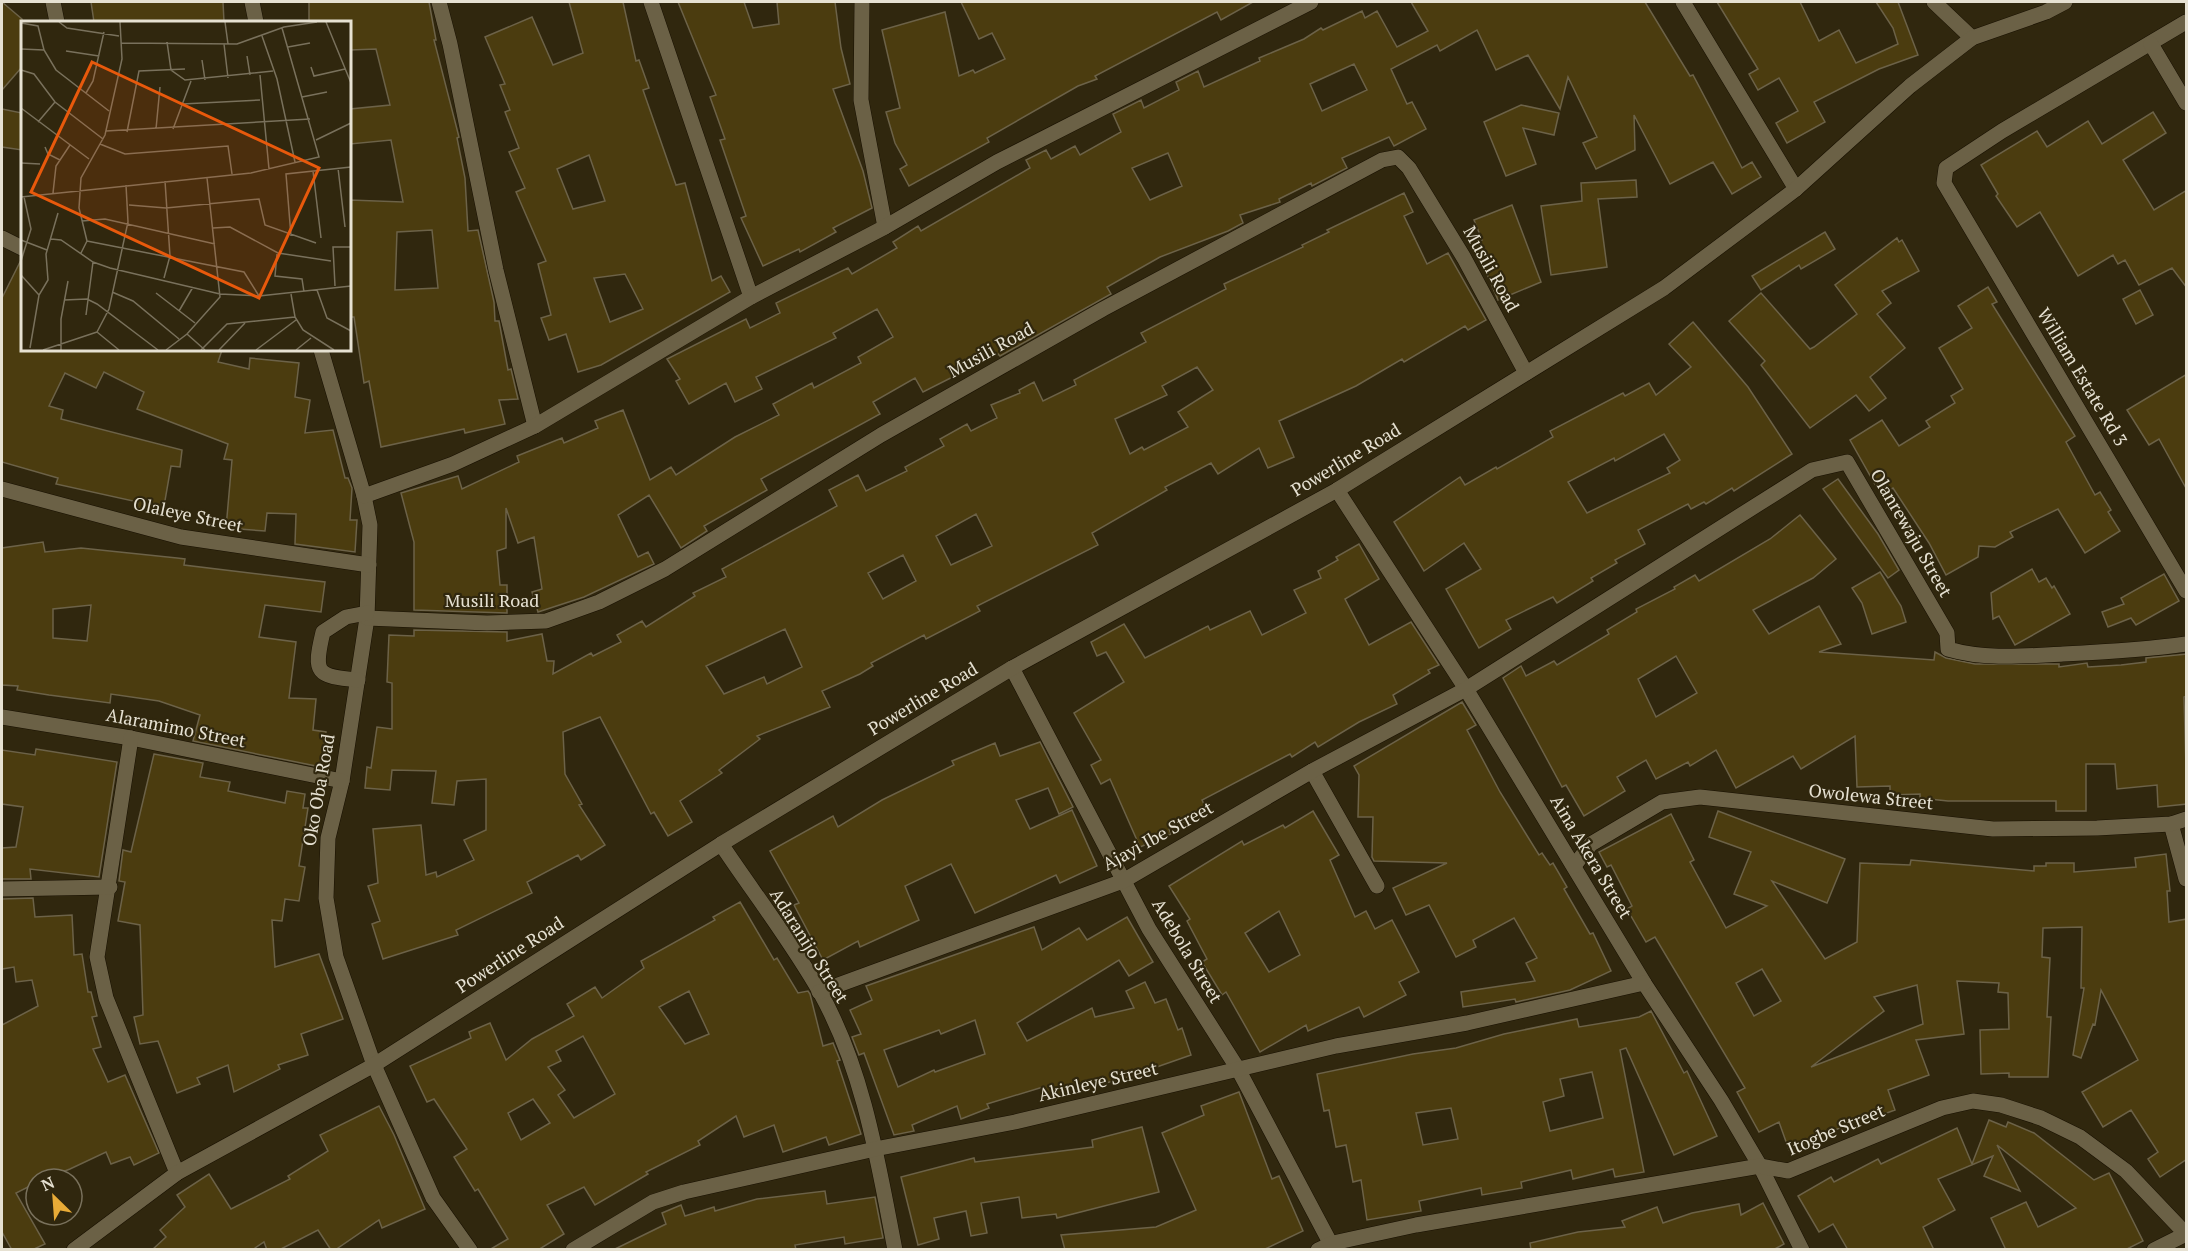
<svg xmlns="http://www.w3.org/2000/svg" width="2188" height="1251" viewBox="0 0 2188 1251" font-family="'PT Serif',serif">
	<rect width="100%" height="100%" fill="#30270e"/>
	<g fill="#4b3c0f" stroke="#6c6248" stroke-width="1.5" fill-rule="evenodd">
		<polygon points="2,2 22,19 22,67 2,90"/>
		<polygon points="91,2 223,2 224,22 94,22"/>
		<path d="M309 2H429L436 40H434L459 137 457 138 465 178 468 231 478 230 494 302 495 321H499L508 370 511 369 518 399 499 400 505 424 465 433 464 429 381 447 369 381 364 383 354 317H350V200L403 202 391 140 350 144V109L390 105 376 49 350 50V22H309ZM432 230 438 288 395 290 397 232Z"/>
		<path d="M569 2H623L636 61 639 60 649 88 643 90 676 185 685 183 712 281 721 276 730 292 601 365 578 372 566 334 549 340 541 318 551 315 538 264 546 261 516 192 525 188 509 152 519 148 505 112 510 110 500 85 505 84 485 37 532 17 553 65 583 53ZM589 155 605 201 573 209 557 169ZM625 274 643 309 610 322 594 278Z"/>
		<polygon points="678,2 744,2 753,28 779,24 777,2 835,2 841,48 850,84 833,89 863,171 872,208 833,228 836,232 800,252 799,249 763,266 741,218 746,216 720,140 725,139 710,97 716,95"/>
		<polygon points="961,2 1253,2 1221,20 1217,12 1095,76 1097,79 1078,86 987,138 989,142 909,186 900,169 907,165 895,143 886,112 900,108 882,30 945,12 959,76 973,70 975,73 1005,59 992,33 979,39"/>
		<path d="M1411 2H1645L1690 76 1693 75 1742 168 1752 162 1761 177 1732 194 1713 162 1670 184 1634 115 1635 150 1596 169 1583 143 1597 137 1568 77 1560 109 1528 55 1496 70 1477 30 1440 51 1437 45 1391 69 1407 104 1412 102 1426 129 1394 146 1389 137 1342 158 1347 168 1312 186 1311 183 1279 199 1280 202 1240 215 1243 223 1228 231 1160 257 1107 287 1111 294 1000 356 998 354 923 392 915 378 873 402 880 414 761 479 767 490 704 526 707 531 681 548 649 495 618 515 638 557 648 552 654 564 584 597 538 612 532 592 542 589 534 537 518 543 506 508V548L497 551 500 585H507V613L414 610V542L401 493 458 476 462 489 519 462 517 456 562 438 564 443 598 428 595 421 623 410 650 480 671 467 676 475 735 437 779 415 773 404 812 383 814 388 861 363 858 357 893 337 877 309 833 333 836 338 756 377 762 389 735 402 726 383 689 404 676 381 680 379 667 359 746 319 750 328 780 313 776 303 848 268 852 274 897 248 893 242 918 226 921 231 1030 168 1026 160 1046 150 1051 159 1075 146 1080 155 1121 132 1113 114 1141 100 1144 108 1179 90 1176 82 1198 71 1204 87 1260 61 1259 58 1304 39 1321 28 1323 30 1362 11 1365 18 1377 11 1397 47 1428 31ZM1354 64 1367 90 1322 111 1310 84ZM1168 153 1182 186 1150 200 1132 168Z"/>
		<polygon points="1717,2 1800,2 1819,41 1839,30 1856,63 1898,44 1893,28 1876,2 1898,2 1918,55 1879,69 1814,102 1825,122 1787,143 1776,123 1798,111 1779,78 1758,90 1749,74 1758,69"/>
		<polygon points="1521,105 1559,113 1554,135 1523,128 1536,164 1506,176 1484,122"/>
		<polygon points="2,109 22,113 22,150 2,147"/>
		<polygon points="2153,112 2166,133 2123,160 2154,210 2187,190 2187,288 2172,268 2139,285 2125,260 2118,264 2113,255 2078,276 2040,212 2017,227 1996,196 1998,194 1981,165 2037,131 2047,147 2088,121 2102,144"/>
		<polygon points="1636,180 1637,197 1598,199 1607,267 1551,275 1541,206 1582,201 1581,183"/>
		<path d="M1404 193 1413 212 1404 216 1427 264 1448 253 1486 320 1468 330 1465 326 1404 362 1402 359 1356 386 1279 421 1294 457 1268 468 1259 448 1218 474 1211 463 1165 487 1167 490 1092 533 1098 545 977 606 980 611 926 639 924 635 871 663 873 666 860 674 822 691 830 707 757 736 760 739 719 770 722 773 680 801 692 822 668 836 654 812 651 814 600 717 563 732 565 774 582 804 579 805 605 845 581 860 578 855 527 882 532 893 456 930 458 935 383 959 372 924 380 921 368 886 378 883 373 829 421 825 426 875 436 872 437 877 474 860 464 840 486 830V779L457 781 454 805 432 803 436 771 392 770 390 790 365 788 367 767 371 768 377 727 392 729V683L387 682 389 635 414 636V630L507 632V641L542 634 547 661H554L553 674 591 653 593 656 621 642 617 635 642 621 646 627 695 596 693 593 726 577 722 569 837 506 829 490 858 475 866 491 907 471 905 467 944 446 940 439 967 424 971 431 997 418 991 405 1020 393 1019 390 1034 382 1043 401 1076 385 1074 380 1146 342 1141 333 1226 289 1224 284 1303 247 1302 245 1329 232 1327 230ZM1197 367 1213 390 1178 412 1188 427 1144 450 1142 447 1130 454 1115 419 1167 395 1162 386ZM976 514 992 546 951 565 936 536ZM903 555 916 581 883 599 868 573ZM785 629 802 667 767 684 764 677 724 694 706 666Z"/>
		<polygon points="1512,205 1541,282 1498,300 1474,243 1482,240 1474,220"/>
		<polygon points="1825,232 1835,249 1801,269 1799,265 1761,290 1752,276"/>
		<polygon points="1897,238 1899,242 1902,240 1919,271 1882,291 1891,303 1877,314 1905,348 1870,377 1886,398 1869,411 1856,395 1810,428 1761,365 1765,361 1729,321 1761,293 1810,349 1814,347 1857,314 1835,285"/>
		<polygon points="22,258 22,350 222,350 218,362 249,369 250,358 299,363 295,397 310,400 305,433 333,430 345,478 348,478 352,488 350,520 357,520 355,552 295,544 296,514 267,513 265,531 226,528 232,460 224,459 228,444 137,409 144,392 104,372 96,388 65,373 49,406 63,410 61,419 182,450 180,467 171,466 163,512 137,508 138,502 56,484 58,478 2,462 2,298"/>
		<polygon points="1988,287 1997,302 1992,304 2075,436 2066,442 2095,495 2100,492 2111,510 2108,512 2120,531 2085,553 2058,509 2010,532 2013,537 1995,547 1979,546 1978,557 1946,575 1929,543 1893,488 1881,495 1850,440 1882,420 1899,446 1930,427 1926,421 1955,403 1951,396 1963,389 1939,348 1972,328 1958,306"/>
		<polygon points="2140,290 2153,315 2136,324 2123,299"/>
		<path d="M1693 322 1748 387 1792 454 1734 491 1732 488 1706 504 1704 502 1691 509 1688 504 1638 530 1645 544 1615 560 1617 563 1591 578 1593 581 1557 603 1553 597 1506 620 1511 629 1479 648 1446 589 1481 569 1464 543 1424 571 1394 522 1460 477 1465 485 1496 467 1497 469 1553 437 1550 431 1623 393 1625 396 1649 383 1656 395 1691 367 1669 344ZM1664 434 1680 460 1667 468 1670 473 1587 513 1568 482 1614 458 1615 461Z"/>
		<polygon points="2187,374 2187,490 2159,439 2149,445 2127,410"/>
		<polygon points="1838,479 1878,534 1899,570 1888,578 1823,489"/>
		<path d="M1800 515 1836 559 1813 578 1753 610 1769 634 1819 606 1841 644 1819 652 1934 660 1935 652 1946 658 1975 664H2059V667L2087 663 2088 667 2121 665 2146 662V658L2187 654V696L2184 697 2187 804 2158 807 2157 785 2117 789 2115 764H2086V811H2056V801H1948L1920 798V794L1890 795V786L1857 787 1855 736 1801 769 1793 756 1736 788 1716 750 1690 766 1688 762 1656 779 1646 760 1617 777 1625 791 1584 816 1566 785 1562 787 1503 678 1521 666 1526 676 1554 661 1557 665 1609 634 1607 630 1637 612 1636 609 1675 589 1674 587 1695 575 1699 581 1770 539ZM1676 656 1697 693 1656 717 1638 679Z"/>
		<path d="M43 542 45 552 81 548 177 558 185 559 184 565 325 582 321 612 265 605 259 637 296 642 289 698 316 699 313 730 326 732 321 767 193 741 200 715 159 701 111 694 110 703 49 695 17 690 18 686 2 685V548ZM91 605 87 641 53 638V609Z"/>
		<polygon points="1359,544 1379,579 1345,599 1369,645 1411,622 1439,665 1428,670 1430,673 1393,695 1397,704 1359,722 1318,747 1315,742 1292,757 1290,754 1202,800 1208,812 1169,829 1171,834 1140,847 1110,779 1101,784 1091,765 1101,760 1074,713 1124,682 1106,652 1097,656 1091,642 1124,624 1145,658 1208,626 1210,630 1250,611 1262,635 1306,613 1294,590 1321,578 1318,571 1338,560 1336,557"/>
		<polygon points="2032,569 2039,582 2046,578 2052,588 2054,586 2070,614 2015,645 1999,616 1993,619 1991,593"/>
		<polygon points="1880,572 1901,606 1906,622 1872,634 1862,603 1852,588"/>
		<polygon points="2164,574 2179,601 2136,625 2131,618 2108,627 2102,612 2124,604 2121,598"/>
		<polygon points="1462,702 1476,725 1467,730 1500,792 1539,855 1542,853 1550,865 1553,863 1567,887 1564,889 1590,934 1593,933 1611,971 1570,990 1516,1002 1515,999 1463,1007 1461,992 1535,981 1526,963 1537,958 1514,918 1473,940 1476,947 1456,957 1429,905 1406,915 1393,888 1447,863 1374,861 1372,857 1373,817 1358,817 1359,775 1354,766"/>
		<polygon points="1040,742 1073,807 1059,814 1048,788 1016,800 1030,829 1072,810 1097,866 1060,883 1056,875 975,913 951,864 905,886 919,920 860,947 858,941 823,960 794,905 799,903 770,851 833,816 838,827 882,800 954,765 952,761 995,743 1000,756"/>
		<polygon points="36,749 117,762 99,877 30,869 31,879 2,879 2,848 16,847 23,807 2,804 2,750 35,755"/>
		<polygon points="154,754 203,763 200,777 230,782 228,791 285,803 287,791 305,794 303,808 308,808 299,866 305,867 299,901 285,899 282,921 272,920 275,967 319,954 343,1019 301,1034 308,1055 278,1065 280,1069 234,1092 228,1065 197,1078 200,1084 177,1093 158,1041 140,1044 134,1017 143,1015 140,925 118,921 125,882 119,881 123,850 131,852"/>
		<path d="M1313 811 1339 855 1330 860 1355 917 1366 911 1375 929 1392 920 1419 972 1399 982 1406 995 1364 1017 1359 1007 1308 1031 1306 1025 1260 1052 1226 992 1222 995 1202 962 1207 959 1187 921 1190 919 1169 886 1242 841 1244 845 1283 825 1285 828ZM1279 911 1300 955 1269 972 1245 933Z"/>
		<path d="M1718 811 1845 859 1827 903 1772 881 1825 959 1857 942 1860 863 1910 865 1911 860 2034 871V866H2046V863H2074V872L2136 867 2135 858 2166 854 2170 891H2167L2169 922 2187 919V1159L2160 1177 2148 1159 2158 1152 2131 1110 2103 1127 2082 1092 2138 1060 2101 990 2095 1025 2093 1024 2081 1058 2073 1055 2084 988H2081L2082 927 2043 928 2042 957 2050 958 2047 1017H2051L2048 1077H2009V1073L1981 1074 1980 1030 2009 1029 2008 993 1998 992 1999 983 1957 981 1964 1034 1916 1040 1929 1075 1888 1090 1895 1110 1859 1123 1858 1120 1789 1150 1779 1122 1759 1132 1737 1092 1745 1088 1655 937 1646 942 1627 909 1632 906 1611 865 1607 867 1599 852 1671 814 1694 860 1690 862 1726 928 1767 906 1734 894 1751 852 1709 837ZM1762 969 1781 1001 1754 1016 1736 983ZM1917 985 1923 1024 1811 1067 1884 1011 1874 997Z"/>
		<polygon points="33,898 35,917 72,915 74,955 82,954 88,992 91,992 97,1016 92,1017 101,1047 93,1049 108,1082 125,1075 159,1153 134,1165 130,1157 111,1164 106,1152 70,1169 44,1179 36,1179 36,1183 16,1193 45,1244 32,1250 12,1250 2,1232 2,1025 38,1006 32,980 16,982 14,967 2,969 2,899"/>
		<path d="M740 902 774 960 777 958 798 993 808 991 810 994 823 1046 833 1043 840 1060 837 1061 861 1134 829 1145 826 1137 783 1152 774 1125 744 1137 736 1116 698 1141 700 1145 646 1172 648 1174 595 1205 584 1187 547 1205 564 1234 538 1250H489L508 1239 478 1189 475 1191 454 1157 467 1149 434 1099 427 1102 410 1066 471 1038 469 1032 490 1023 506 1060 532 1039 574 1016 567 1004 595 987 602 998 644 968 641 961 715 920 713 917ZM689 991 709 1034 685 1044 659 1007ZM583 1036 615 1094 574 1118 558 1095 565 1090 548 1067 561 1061 556 1051ZM533 1099 550 1123 521 1140 508 1113Z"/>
		<path d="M1127 917 1153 962 1129 976 1119 960 1017 1023 1027 1041 1092 1008 1095 1017 1134 1008 1126 991 1145 982 1155 1003 1166 999 1178 1030 1182 1028 1191 1055 1131 1076 1081 1090 1045 1097 1043 1087 987 1104 989 1108 961 1119 957 1106 912 1125 914 1131 894 1135 864 1053 859 1055 852 1037 861 1034 850 1010 872 1000 866 986 1034 927 1042 950 1079 928 1087 940ZM975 1020 985 1054 935 1072 934 1070 898 1087 884 1050 939 1030 941 1034Z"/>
		<path d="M1651 1011 1684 1073 1687 1071 1717 1136 1674 1155 1626 1048 1620 1050 1644 1172 1615 1177 1613 1169 1573 1179 1571 1170 1521 1182 1522 1188 1482 1195 1481 1188 1419 1201 1421 1211 1367 1220 1361 1180 1353 1182 1346 1145 1336 1147 1329 1110 1324 1111 1317 1074 1413 1054 1456 1048 1504 1034 1577 1019 1579 1027 1639 1017ZM1592 1072 1603 1118 1550 1131 1543 1102 1564 1096 1560 1079ZM1451 1108 1458 1139 1423 1145 1416 1113Z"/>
		<polygon points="1239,1092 1272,1179 1279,1176 1303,1231 1263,1250 1065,1250 1061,1235 1156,1227 1196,1210 1162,1133 1204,1115 1201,1106"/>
		<polygon points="379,1106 394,1135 425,1209 382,1228 379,1220 335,1250 331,1250 318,1230 279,1250 267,1250 264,1242 252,1250 152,1250 166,1237 160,1230 185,1207 177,1195 209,1174 231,1209 290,1179 288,1176 328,1151 320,1135"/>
		<polygon points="1989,1120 2006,1127 2008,1122 2034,1133 2094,1180 2109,1173 2143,1241 2125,1250 2006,1250 1991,1218 2026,1202 2038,1227 2076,1208 1997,1145 2020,1191 1984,1176 1993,1156 1938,1179 1955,1210 1923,1227 1934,1250 1848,1250 1833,1224 1819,1232 1798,1196 1831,1177 1834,1182 1878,1159 1881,1164 1957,1128 1972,1164"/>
		<polygon points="1142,1127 1159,1192 1057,1218 1056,1214 1022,1218 1019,1197 981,1203 987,1233 971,1236 966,1211 934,1218 939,1239 918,1245 901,1177 974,1158 975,1162 1093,1147 1092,1140"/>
		<polygon points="825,1191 827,1204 875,1197 883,1238 845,1244 844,1237 795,1245 796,1250 613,1250 666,1224 662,1213 681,1205 685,1216 714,1207 715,1211 757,1199"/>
		<polygon points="1763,1203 1784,1244 1773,1250 1531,1250 1530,1243 1578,1232 1625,1227 1622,1221 1657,1207 1663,1223 1692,1213 1739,1204 1741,1215"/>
	</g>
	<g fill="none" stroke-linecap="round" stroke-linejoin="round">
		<g stroke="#181000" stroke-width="16">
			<g id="minor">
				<polyline points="53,2 57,22"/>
				<polyline points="252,2 256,22"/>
				<polyline points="439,2 450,44 496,270 535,426"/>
				<polyline points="651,2 751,297"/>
				<polyline points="862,2 861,100 885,227"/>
				<polyline points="1683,2 1796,189"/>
				<polyline points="1934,2 1972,38"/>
				<polyline points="2186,22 2002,131 1946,168 1944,183 2186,591"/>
				<polyline points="2151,44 2186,103"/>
				<polyline points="2,238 22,248"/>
				<polyline points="321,350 364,496 370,525 367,618 342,781 328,838 326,898 336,957 374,1065 433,1198 470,1250"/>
				<polyline points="2,489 181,537 369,565"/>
				<polyline points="1337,490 1466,689 1644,983 1721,1100 1760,1166 1802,1250"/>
				<polyline points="364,496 453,464 535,426 751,297 885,227 997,162 1311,2"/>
				<polyline points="367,618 487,623 546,621 599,602 665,569 881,435 1103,309 1382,160 1398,157 1409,168 1464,258 1526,373"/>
				<polyline points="1012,668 1149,929 1238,1069 1334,1250"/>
				<path d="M358 680C316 676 313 674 323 632L346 617 367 613"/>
				<polyline points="2,717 131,738 342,781"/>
				<polyline points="131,738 97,957 106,998 177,1173"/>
				<polyline points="1312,771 1377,886"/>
				<polyline points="2171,824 2186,879"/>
				<path d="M721 844C753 892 791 941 820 992 864 1071 878 1162 895 1250"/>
				<polyline points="1574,866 1591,844 1662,802 1700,797 1993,829 2097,828 2171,824 2186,819"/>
				<polyline points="2,889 110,887"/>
				<path d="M819 992 1123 881 1312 771 1466 689 1812 470 1847 462 1947 633 1948 649C1985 660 2025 656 2063 654 2104 652 2145 650 2186 644"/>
				<polyline points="74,1250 177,1173 374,1065 721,844 1012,668 1337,490 1664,288 1796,189 1910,86 1972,38 2046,12 2065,2"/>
				<polyline points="573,1250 653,1202 684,1192 875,1149 1015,1122 1336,1046 1467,1023 1644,983"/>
				<polyline points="1318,1250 1333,1243 1416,1225 1760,1166 1788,1171 1942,1108 1973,1101 2001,1105 2041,1118 2080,1137 2126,1171 2186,1234 2154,1250"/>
			</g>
		</g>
		<use href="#minor" stroke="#6b6146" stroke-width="15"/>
	</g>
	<g text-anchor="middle" stroke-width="4.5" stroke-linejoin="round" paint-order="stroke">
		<g font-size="18" fill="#e6e1d2" stroke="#30270e">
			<text transform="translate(1491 269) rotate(61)" y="6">Musili Road</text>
			<text transform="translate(991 350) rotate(-29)" y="6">Musili Road</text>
			<text transform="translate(2082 377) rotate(59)" y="6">William Estate Rd 3</text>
			<text transform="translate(1346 460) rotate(-31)" y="6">Powerline Road</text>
			<text transform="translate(188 515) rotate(12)" y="6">Olaleye Street</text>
			<text transform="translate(1911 533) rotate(60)" y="6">Olanrewaju Street</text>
			<text x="492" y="607">Musili Road</text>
			<text transform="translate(923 699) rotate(-31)" y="6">Powerline Road</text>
			<text transform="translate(176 728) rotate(11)" y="6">Alaramimo Street</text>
			<text transform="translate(319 790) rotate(-80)" y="6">Oko Oba Road</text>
			<text transform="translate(1871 797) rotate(6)" y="6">Owolewa Street</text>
			<text transform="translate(1158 836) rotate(-29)" y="6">Ajayi Ibe Street</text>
			<text transform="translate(1591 857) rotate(59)" y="6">Aina Akera Street</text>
			<text transform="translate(809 946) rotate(58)" y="6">Adaranijo Street</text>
			<text transform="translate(1187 951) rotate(59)" y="6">Adebola Street</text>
			<text transform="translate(510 955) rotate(-33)" y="6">Powerline Road</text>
			<text transform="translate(1098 1082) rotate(-13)" y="6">Akinleye Street</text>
			<text transform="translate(1836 1130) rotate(-23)" y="6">Itogbe Street</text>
		</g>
	</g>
	<g transform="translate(21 21)">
		<rect width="330" height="330" fill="#30270e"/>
		<path fill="none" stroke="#79715c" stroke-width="1.5" d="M38 1 46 7 98 15M204 1 207 23M305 1 330 62M0 2 17 5 23 29 35 49 88 90M241 15 256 58 274 141M146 21 150 49 164 59 252 50M100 22 216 23 263 6 296 1M203 23 207 57M267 26 289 22M0 28 23 29M45 30 78 35M226 35 229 54M181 39 184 59M290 46 293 55 324 48M0 49 13 53 34 81 82 118M239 54 248 148M65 72 72 60 83 11M281 76 306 71M161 83 239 79M0 87 68 138M17 101 34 81M135 108 139 66M152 108 170 60M85 110 289 98M106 111 118 50 164 48M295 119 330 102M79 123 104 133 207 125 211 153M24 126 27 133 39 139M0 142 19 143M317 147 324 206M292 150 300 217M32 172 35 145 49 124M0 176 230 152 298 136 261 7M108 184 145 187 238 178 244 204 295 222M61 200 84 198 194 223M192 207 209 206 257 232 310 240M270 215 265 153 330 146M30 218 40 219 72 241 89 247 199 273 238 275 330 265M0 219 26 229M66 220 223 251 238 275M60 232 66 220 58 187 60 157 84 114 101 38 99 1M256 233 254 255 281 258 283 271M0 240 10 208 3 176M0 254 18 274M143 257 149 235 144 160M314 265 312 226H330M296 269 306 297 330 310M91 271 112 280 158 318M135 272 174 302M270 273 274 296 282 309 313 329M43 279 66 278 76 283 137 329M158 290 172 266M65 294 72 241M76 311 88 288 107 201 105 164M76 311 98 329M166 313 184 329M9 327 18 274 27 259 25 233 37 192M22 329 76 311M40 329V298L47 260M145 329 166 313 199 276 186 157M180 329 206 303 274 296M198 329 224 302M235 329 275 299M275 329 290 317"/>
		<path fill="#e8590c" fill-opacity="0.15" stroke="#e8590c" stroke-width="3" d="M71 41 298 147 238 277 10 171Z"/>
		<rect width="330" height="330" fill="none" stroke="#e6e1d2" stroke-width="3"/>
	</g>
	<rect width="2188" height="1251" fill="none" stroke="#e6e1d2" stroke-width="6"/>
	<g transform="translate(54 1197) rotate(335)"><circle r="28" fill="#30270e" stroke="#79715c" stroke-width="1.5"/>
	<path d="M0-4.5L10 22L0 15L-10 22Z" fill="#e8ab37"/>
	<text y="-9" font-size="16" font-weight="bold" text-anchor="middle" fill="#e6e1d2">N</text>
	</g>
</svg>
